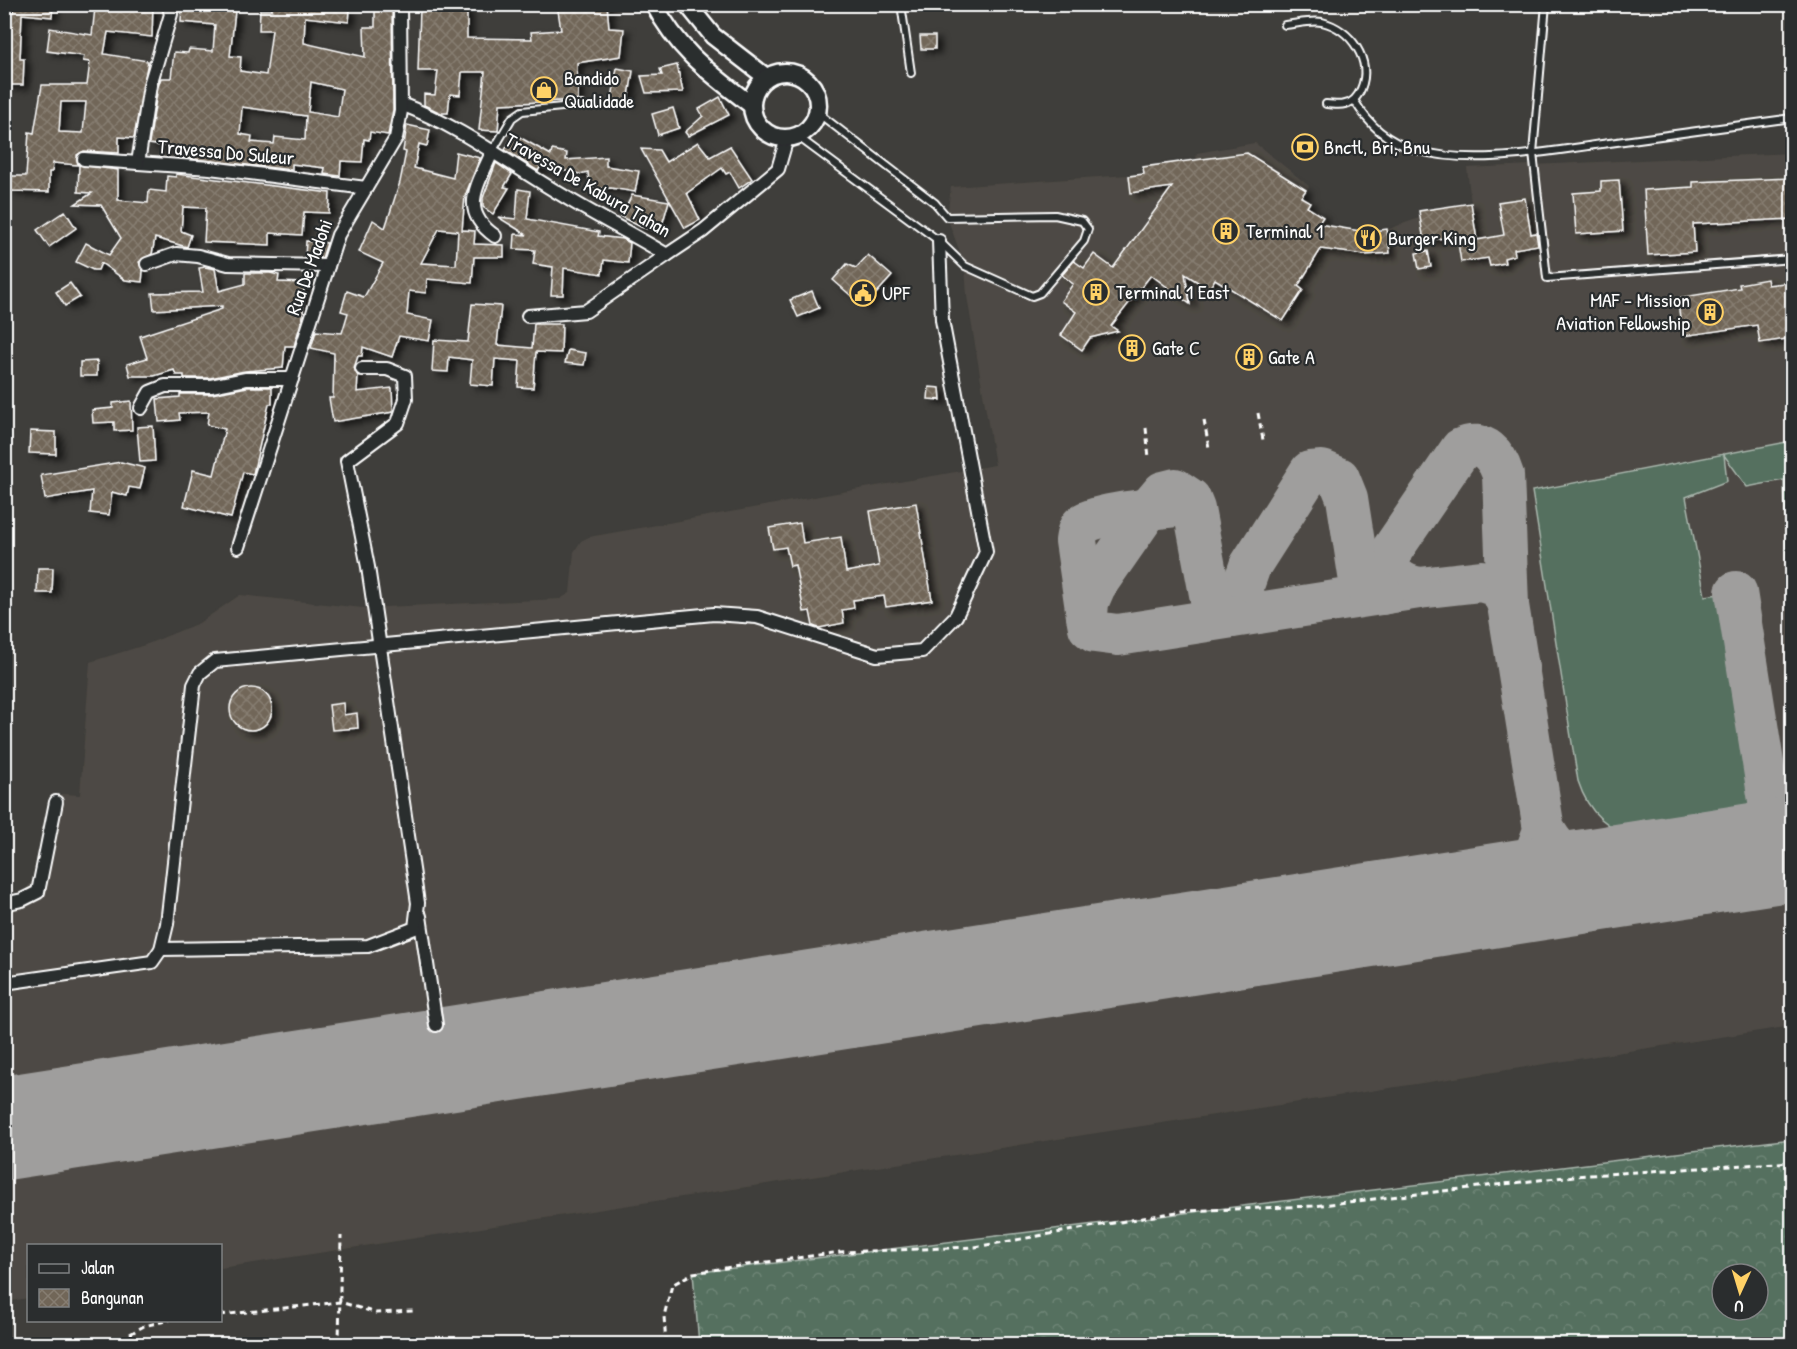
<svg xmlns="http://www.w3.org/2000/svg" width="1797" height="1349" viewBox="0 0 1797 1349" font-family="'Patrick Hand',sans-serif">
	<defs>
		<pattern id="forest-crowns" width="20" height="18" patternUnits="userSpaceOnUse" patternTransform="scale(1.5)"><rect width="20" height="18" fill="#546f5e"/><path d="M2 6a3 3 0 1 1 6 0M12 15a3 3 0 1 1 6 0" fill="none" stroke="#6e8576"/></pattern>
		<pattern id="building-cross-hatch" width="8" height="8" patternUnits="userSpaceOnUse" patternTransform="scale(1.5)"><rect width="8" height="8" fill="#716658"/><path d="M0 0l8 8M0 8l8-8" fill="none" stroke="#867d71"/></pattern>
		<filter id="shadow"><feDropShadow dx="6" dy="4" stdDeviation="3" flood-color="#0009"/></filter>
	</defs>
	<rect width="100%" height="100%" fill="#3f3e3b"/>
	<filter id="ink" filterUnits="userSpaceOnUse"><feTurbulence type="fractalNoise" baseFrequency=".0167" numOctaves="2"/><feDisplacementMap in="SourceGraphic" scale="12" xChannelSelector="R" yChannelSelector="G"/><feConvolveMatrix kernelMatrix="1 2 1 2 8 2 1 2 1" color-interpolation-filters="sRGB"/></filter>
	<g filter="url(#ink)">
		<polygon fill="#4e4a44" points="1255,143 1309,186 1302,197 1310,202 1307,207 1323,217 1329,226 1366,232 1386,230 1419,218 1419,211 1471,203 1467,168 1792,153 1792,1026 221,1268 220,1246 28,1246 28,1298 5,1302 4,895 24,893 45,860 61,794 80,795 90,662 145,645 199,623 240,595 363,608 560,599 570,593 574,552 581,541 589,537 995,465 967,296 965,266 947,217 951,187 1144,174 1143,167 1196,160 1197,153"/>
		<path fill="#546f5e" stroke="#aab7ae" stroke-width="1.5" d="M1792 441V617L1787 584 1784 480 1747 487 1724 455 1727 481 1686 497 1705 596 1720 594 1752 814C1688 828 1606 867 1578 781L1532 491Z"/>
		<path fill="url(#forest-crowns)" stroke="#aab7ae" stroke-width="1.5" fill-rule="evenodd" d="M1792 1139V1344H699L693 1273ZM1722 1274H1758V1310H1722Z"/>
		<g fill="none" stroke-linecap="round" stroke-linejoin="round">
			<g stroke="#9f9e9d" stroke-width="42">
				<path d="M1175 506C1155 509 1099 513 1083 524 1078 528 1077 534 1076 541L1087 616 1089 627 1095 632 1118 635 1419 588 1481 581 1500 587 1508 605"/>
				<path d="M1419 588C1397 583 1384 573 1392 550L1461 449C1484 438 1497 456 1503 475L1508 605 1544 830 1530 868 1510 886 1487 897"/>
				<polyline points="1736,592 1777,851"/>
				<polyline points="1257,613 1244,603 1243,586 1250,566 1310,472 1322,471 1339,478 1347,498 1359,575 1365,585 1382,594"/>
				<polyline points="1087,616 1088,602 1095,586 1147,511 1163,492 1175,489 1190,499 1194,509 1212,605 1216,612 1231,617"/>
				<path d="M1544 830C1564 863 1579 869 1616 877"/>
			</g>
			<polyline stroke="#9f9e9d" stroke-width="104" points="4,1128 1792,849"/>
		</g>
		<g fill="url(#building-cross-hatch)" stroke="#fff" stroke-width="1.5" fill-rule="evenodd" filter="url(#shadow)">
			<polygon points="13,4 53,4 52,17 22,14 20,59 24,59 23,85 4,85 4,11 13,12"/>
			<path d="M98 4H153L152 37 108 32 104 54 148 61 134 138 119 137V153L84 151 77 155 78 165 53 163 52 172H49V192L10 191 11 176H26L29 132 34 133 42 85H87L90 62 83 61 84 56 47 51 50 28 92 35 95 8 98 9ZM61 102H86L83 133 59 132Z"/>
			<path d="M182 4H211V9L235 11 230 56 241 57 240 71 266 75 272 30H259L260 10H272V4H346L345 9 350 10 349 22 305 17 304 43 365 57 364 27H375V4H392L393 110 388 135 370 132 369 140 364 139 362 162 341 161 340 176 324 174 325 168 292 164V170L177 157 178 148 149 144 158 87 161 78H171L174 52 188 53 189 49 213 51 215 25 181 22ZM311 82 342 89 338 117 308 112ZM242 107 306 116 305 140 275 137 274 144 251 142 252 136 240 134Z"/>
			<polygon points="557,4 607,4 609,28 624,29 621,56 577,63 578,100 500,104 498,131 479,130 485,72 462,72 460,95 450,94 448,113 441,113 424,105 424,94 435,95 438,71 418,71 420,8 467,9 467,38 532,39 531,32 561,30"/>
			<polygon points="920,36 935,36 935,49 921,49"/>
			<polygon points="677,65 683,92 646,93 641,76 662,75 660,69"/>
			<polygon points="617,68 633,71 628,102 612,99"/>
			<polygon points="720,97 729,115 688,136 685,132 703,116 699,109"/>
			<polygon points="673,108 679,128 658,135 652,114"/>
			<path d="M407 125 430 130 427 146 419 144 414 168 453 178 456 152 480 158 465 196 462 230 475 231 474 244 504 245V257H474L472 283 427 279 426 293 409 291 407 315 433 320 429 341 399 336 392 357 363 347 362 356H358L354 368 358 376 357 392 392 388 393 412 333 422 329 398H333L334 353 311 348 316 331 342 333 348 313 341 311 347 291 364 297 383 263 359 252 373 220 385 228 400 182 406 152 403 151ZM439 229 458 231 456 265 421 263Z"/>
			<polygon points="514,134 551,155 552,150 567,153 566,160 606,157 606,166 639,171 635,192 611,188 590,189 588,172 580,174 541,166 538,171 505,150"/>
			<polygon points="698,142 710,157 730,146 752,179 739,188 730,172 726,174 722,168 687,193 700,220 685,228 641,149 659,150 666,162"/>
			<polygon points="1247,153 1306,190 1301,197 1310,202 1307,207 1323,217 1318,224 1366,232 1387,229 1390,253 1365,255 1321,249 1298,286 1303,290 1283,321 1215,279 1209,289 1185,274 1190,304 1151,275 1111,326 1118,331 1090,338 1082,350 1061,335 1076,312 1061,301 1073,284 1062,275 1074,261 1084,268 1094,254 1113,268 1172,187 1131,193 1129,176 1144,174 1143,167"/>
			<polygon points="496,163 512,174 504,187 509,188 493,214 483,207 483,198"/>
			<polygon points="79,165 118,170 118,200 148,203 149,190 166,192 167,176 176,177 176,174 330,193 329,213 304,212 302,235 270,233 270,245 204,242 206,208 183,207 181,231 191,235 187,247 155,238 152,254 139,262 143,271 142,282 125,280 101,263 98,270 93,270 76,262 86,243 109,255 121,238 101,205 75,204 92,193 78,192"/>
			<polygon points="1792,178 1792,219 1693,224 1695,252 1648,255 1644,190 1693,187 1693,182"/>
			<polygon points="1619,180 1623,231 1576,234 1573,193 1601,191 1601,181"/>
			<polygon points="518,189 530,191 527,219 599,232 598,236 623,239 630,243 628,263 604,260 602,274 564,268 563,295 551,295 553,267 533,264 535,250 514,249 515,234 527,235 498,217 516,219"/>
			<polygon points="632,195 669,201 660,232 641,227 621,217"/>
			<polygon points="1525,198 1531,234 1536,233 1538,245 1514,249 1515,255 1504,258 1505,263 1490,266 1488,258 1461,262 1457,236 1424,241 1419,211 1471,203 1477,240 1504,235 1498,202"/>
			<polygon points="65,211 76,228 49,247 37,230"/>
			<polygon points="306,241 327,243 322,258 305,257"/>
			<polygon points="1428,251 1431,267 1419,269 1416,253"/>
			<polygon points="868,255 892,276 864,307 833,280 847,264 856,268"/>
			<polygon points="205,267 215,269 219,291 245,284 245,273 270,273 279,275 278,282 304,283 303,316 294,346 285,346 283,368 245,371 210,378 184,378 184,375 176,375 174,370 154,376 130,376 127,364 147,358 140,336 222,309 222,306 154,310 152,293 203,292 199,268"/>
			<polygon points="1767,279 1768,285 1792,282 1792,338 1760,343 1757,325 1683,336 1677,298 1740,288 1739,284"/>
			<polygon points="70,283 80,297 65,306 56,292"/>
			<polygon points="812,291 819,308 798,317 790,300"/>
			<polygon points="472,304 501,306 497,345 532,348 534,324 562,324 561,353 536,352 533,388 518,387 520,361 495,359 493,386 470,384 472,360 449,357 448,372 432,371 434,340 468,342"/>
			<polygon points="568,350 586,353 584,365 565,363"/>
			<polygon points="97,361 97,376 80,376 80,362"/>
			<polygon points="247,387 272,387 272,404 269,404 253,474 243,472 231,518 184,506 193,470 214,475 225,429 207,425 209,412 179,413 180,420 159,422 157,399 180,397 180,394 212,394"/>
			<polygon points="929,387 940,388 941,400 928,399"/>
			<polygon points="131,401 132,430 114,431 114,422 93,423 92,410 113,408 113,403"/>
			<polygon points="153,426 155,461 140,462 137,427"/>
			<polygon points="30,431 56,432 56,454 29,453"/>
			<polygon points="121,462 145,468 140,489 129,487 127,496 112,492 109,515 90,513 92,491 45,499 41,475"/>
			<polygon points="916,503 932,600 886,607 884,596 853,600 854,608 842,610 844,623 819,628 813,626 810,611 804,612 795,565 790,566 786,547 773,549 769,528 800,523 803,543 841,537 846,572 879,566 870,511"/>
			<polygon points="38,568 53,568 52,593 37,593"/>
			<circle cx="251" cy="709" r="21"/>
			<polygon points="343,703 344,715 357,713 358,728 332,730 329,705"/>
		</g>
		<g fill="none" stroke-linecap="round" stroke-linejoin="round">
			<g stroke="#fff" stroke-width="10">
				<g id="service">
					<polyline points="901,4 911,73"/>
					<polyline points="1546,4 1533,153 1547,278 1792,259"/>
					<path d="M1285 25C1296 24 1312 20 1322 22 1351 29 1373 61 1361 89 1358 96 1353 103 1345 104 1339 106 1332 104 1326 104"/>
					<path d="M1354 100C1369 125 1387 142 1416 150 1472 166 1544 152 1602 144 1665 135 1729 127 1792 118"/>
					<polyline points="797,136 939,241 965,266 1032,296 1040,293 1084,241 1088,229 1082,221 1055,215 947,217 935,203 818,113"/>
					<polyline points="492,152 512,118 522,111 582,105"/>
				</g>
			</g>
			<g stroke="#fff" stroke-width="16">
				<g id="minor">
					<polyline points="168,4 171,14 150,85 138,163 210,168 366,188"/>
					<path d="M401 104C462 127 512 166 567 198 600 218 634 235 667 255L703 231 778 169 787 138"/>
					<path d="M492 152C478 186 458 210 495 236"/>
					<polyline points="84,159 138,163"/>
					<polyline points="147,264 176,254 198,256 228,264 328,266"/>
					<polyline points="528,316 586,311 667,255"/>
					<polyline points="141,408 150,392 165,386 211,386 246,379 292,379"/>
					<polyline points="238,547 338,235 396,138 401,111 400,4"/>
					<polyline points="4,904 22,900 38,892 56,802"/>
					<polyline points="420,916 436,1025"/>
					<polyline points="161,949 368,946 415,928 418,903 368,567 347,461 398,423 406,399 405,376 387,369 362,369"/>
					<polyline points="4,983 152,962 161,949 167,924 194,685 200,673 215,661 714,614 757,617 877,655 922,651 956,616 986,552 942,320 939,241"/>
				</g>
			</g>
			<g stroke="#fff" stroke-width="21">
				<g id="tertiary">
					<path d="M654 4C679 52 710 73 751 105"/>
					<polyline points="687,4 713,36 766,77"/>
					<circle cx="785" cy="105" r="33"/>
				</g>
			</g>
			<g stroke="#fff" stroke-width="3" stroke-dasharray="6 4.5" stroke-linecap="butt">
				<polyline points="1258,413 1263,440"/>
				<polyline points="1204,420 1209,448"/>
				<polyline points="1146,428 1149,458"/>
				<polyline points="220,1315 340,1302 376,1313 413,1311"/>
				<polyline points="130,1334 144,1326 170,1320"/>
				<polyline points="339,1344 341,1236"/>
				<polyline points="666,1344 664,1316 672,1285 693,1273 732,1267 840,1252 975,1247 1183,1211 1313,1206 1574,1176 1792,1162"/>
			</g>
			<use href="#service" stroke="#2a2d2e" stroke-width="6"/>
			<use href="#minor" stroke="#2a2d2e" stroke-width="12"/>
			<use href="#tertiary" stroke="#2a2d2e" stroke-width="16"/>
		</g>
	</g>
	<defs>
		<g id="shop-ring" transform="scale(1.35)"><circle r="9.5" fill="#2a2d2e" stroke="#ffd166" stroke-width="1.5"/><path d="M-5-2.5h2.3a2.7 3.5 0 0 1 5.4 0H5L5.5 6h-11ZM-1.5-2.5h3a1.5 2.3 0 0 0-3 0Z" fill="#ffd166"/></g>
		<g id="bank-ring" transform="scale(1.35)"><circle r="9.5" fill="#2a2d2e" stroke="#ffd166" stroke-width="1.5"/><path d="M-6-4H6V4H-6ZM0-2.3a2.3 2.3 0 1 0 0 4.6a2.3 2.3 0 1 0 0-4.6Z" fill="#ffd166"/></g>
		<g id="building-ring" transform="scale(1.35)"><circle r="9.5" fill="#2a2d2e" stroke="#ffd166" stroke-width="1.5"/><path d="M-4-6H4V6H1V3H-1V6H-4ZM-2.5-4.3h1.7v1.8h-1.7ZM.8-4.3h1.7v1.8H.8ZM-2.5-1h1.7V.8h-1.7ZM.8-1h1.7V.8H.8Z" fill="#ffd166"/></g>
		<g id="restaurant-ring" transform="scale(1.35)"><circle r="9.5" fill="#2a2d2e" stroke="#ffd166" stroke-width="1.5"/><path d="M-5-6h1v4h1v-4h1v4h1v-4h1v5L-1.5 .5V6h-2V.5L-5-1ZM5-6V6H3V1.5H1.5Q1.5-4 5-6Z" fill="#ffd166"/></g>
		<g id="civic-ring" transform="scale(1.35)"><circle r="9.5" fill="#2a2d2e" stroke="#ffd166" stroke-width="1.5"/><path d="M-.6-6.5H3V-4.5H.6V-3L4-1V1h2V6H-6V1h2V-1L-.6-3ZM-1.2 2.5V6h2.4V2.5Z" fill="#ffd166"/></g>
	</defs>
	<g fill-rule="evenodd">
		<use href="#shop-ring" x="544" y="90"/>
		<use href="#bank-ring" x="1305" y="147"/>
		<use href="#building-ring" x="1226" y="231"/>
		<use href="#restaurant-ring" x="1368" y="238"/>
		<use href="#building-ring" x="1096" y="292"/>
		<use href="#civic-ring" x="863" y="293"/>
		<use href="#building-ring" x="1710" y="312"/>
		<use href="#building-ring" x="1132" y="348"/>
		<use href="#building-ring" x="1249" y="357"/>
	</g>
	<g text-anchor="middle" stroke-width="4.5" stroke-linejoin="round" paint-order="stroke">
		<g font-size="20" fill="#fff" stroke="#2a2d2e" text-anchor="start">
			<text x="564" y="85">Bandido<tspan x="564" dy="23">Qualidade</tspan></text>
			<text x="1324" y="154">Bnctl, Bri, Bnu</text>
			<text x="1246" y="238">Terminal 1</text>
			<text x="1388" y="245">Burger King</text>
			<text x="1116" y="299">Terminal 1 East</text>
			<text x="882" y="300">UPF</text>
			<text x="1690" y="307" text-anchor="end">MAF - Mission<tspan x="1690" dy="23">Aviation Fellowship</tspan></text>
			<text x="1152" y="355">Gate C</text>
			<text x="1268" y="364">Gate A</text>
		</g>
		<g font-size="20" fill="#fff" stroke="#2a2d2e">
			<text transform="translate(226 152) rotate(5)" y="7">Travessa Do Suleur</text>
			<text transform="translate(588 185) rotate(30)" y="7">Travessa De Kabura Tahan</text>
			<text transform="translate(309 267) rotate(-70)" y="7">Rua De Madohi</text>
		</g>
	</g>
	<rect width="1797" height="1349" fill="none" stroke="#2a2d2e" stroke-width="24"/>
	<rect x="12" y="12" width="1773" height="1325" fill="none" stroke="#fff" stroke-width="2" filter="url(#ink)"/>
	<rect x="27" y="1244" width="195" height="78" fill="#2a2d2e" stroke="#7f8182" stroke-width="1.5"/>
	<rect x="39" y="1264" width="30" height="9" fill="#2a2d2e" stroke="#7f8182" stroke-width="1.5"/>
	<text x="81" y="1274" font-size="18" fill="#ffffff">Jalan</text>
	<rect x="39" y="1289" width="30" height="18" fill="url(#building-cross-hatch)" stroke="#7f8182" stroke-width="1.5"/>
	<text x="81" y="1304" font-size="18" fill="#ffffff">Bangunan</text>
	<g transform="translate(1740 1292) rotate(184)"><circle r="28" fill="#2a2d2e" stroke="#7f8182" stroke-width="1.5"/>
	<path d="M0-4.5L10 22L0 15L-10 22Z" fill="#ffd166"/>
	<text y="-9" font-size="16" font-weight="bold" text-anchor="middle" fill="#ffffff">U</text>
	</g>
</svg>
